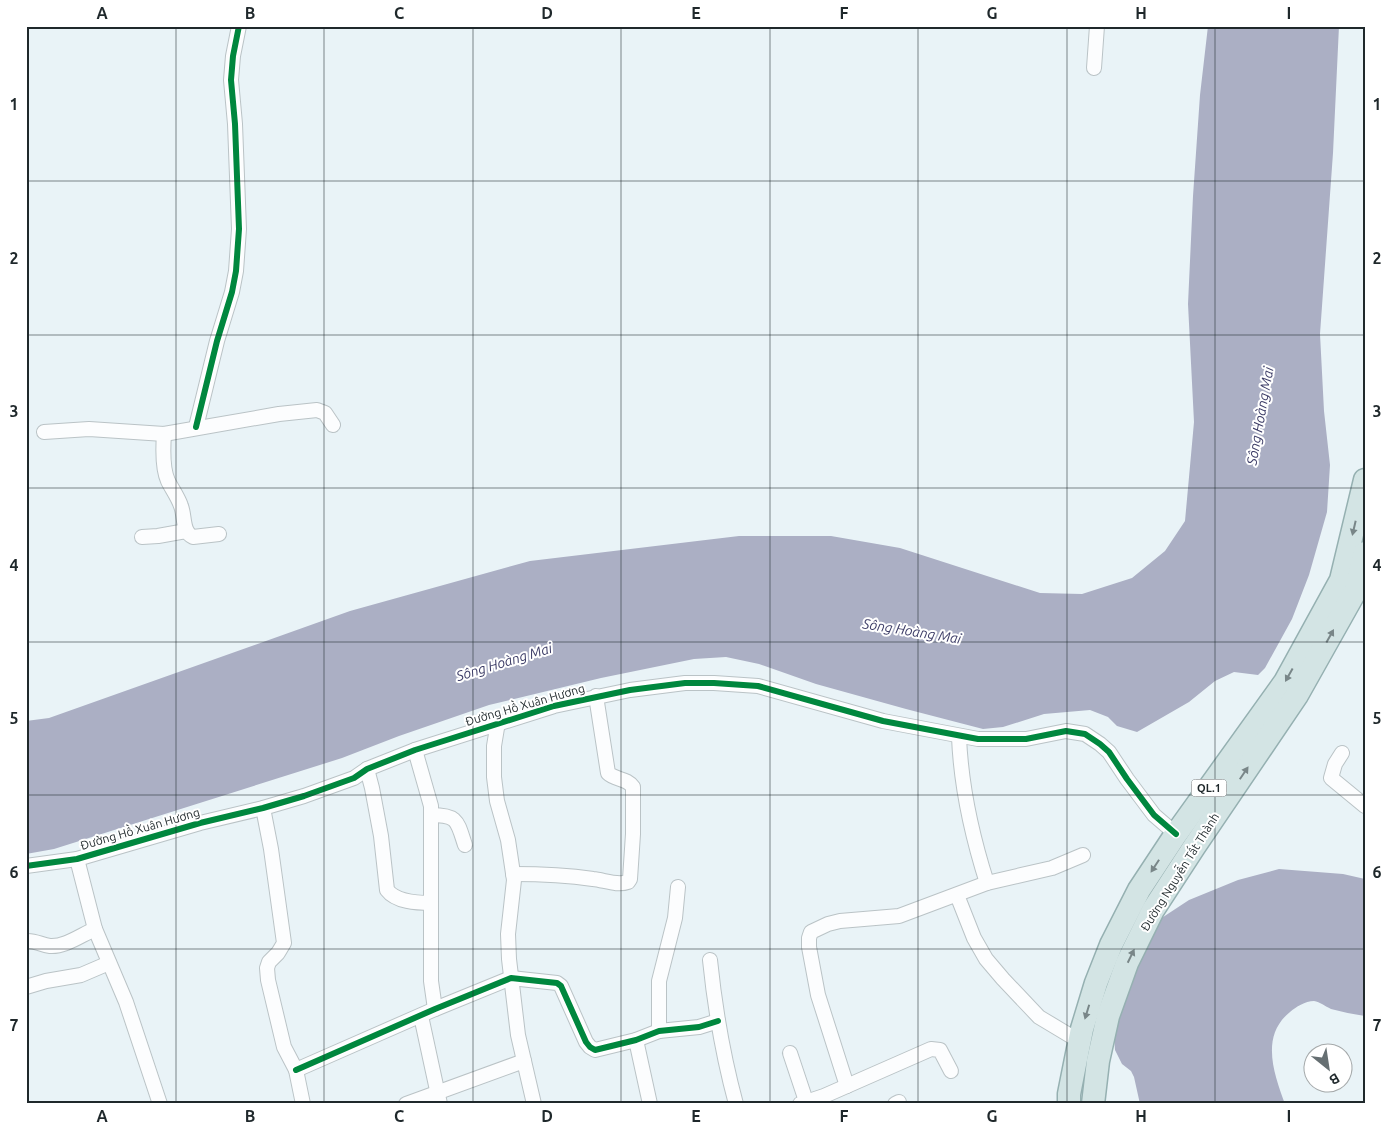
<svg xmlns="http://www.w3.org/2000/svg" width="1391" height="1130" viewBox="0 0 1391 1130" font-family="Ubuntu,sans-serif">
	<rect width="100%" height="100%" fill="#e9f3f7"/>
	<g fill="#abafc4">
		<polygon points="1208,26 1339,26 1333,153 1320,334 1324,411 1330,465 1327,512 1309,575 1292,619 1265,668 1258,675 1234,672 1215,681 1189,702 1137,732 1117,726 1108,717 1090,710 1044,714 1003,727 983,729 906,709 816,684 759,664 726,657 694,659 601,678 489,705 399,736 342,758 54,849 26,854 26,721 49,718 350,611 530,561 739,536 831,536 900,548 1040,593 1082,594 1132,578 1165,551 1185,521 1194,422 1188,304 1193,196 1200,95"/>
		<path d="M1279 869 1343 874 1365 879V1016C1353 1014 1342 1012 1331 1009 1325 1006 1320 1002 1314 1001 1305 1001 1296 1007 1290 1012 1260 1036 1274 1074 1285 1104H1140L1134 1077 1131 1071 1122 1064 1115 1050 1114 1034 1138 950 1154 923 1189 900 1238 880Z"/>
	</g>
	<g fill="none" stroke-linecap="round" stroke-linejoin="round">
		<g stroke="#bac3c6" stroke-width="16">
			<g id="minor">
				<polyline points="1094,68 1097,26"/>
				<polyline points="196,427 217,341 232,292 236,271 239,229 235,124 231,80 233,56 239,26"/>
				<polyline points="44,432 89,429 164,434 279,414 317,410 325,413 333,425"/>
				<path d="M164 434C163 448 162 468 168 481 172 489 178 497 181 506 185 516 182 532 193 537L219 534"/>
				<polyline points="142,537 158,536 186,531"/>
				<polyline points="498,722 494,746 494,777 497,801 508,840 514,880 508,934 509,959 518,1035 534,1104"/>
				<path d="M959 737C961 786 972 836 987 883"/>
				<polyline points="415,750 431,806 431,981 435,1009"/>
				<polyline points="1342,753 1335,764 1331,778 1365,806"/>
				<path d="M367 769 372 788 381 836 387 890C396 902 417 903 431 903"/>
				<polyline points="263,808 271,849 284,943 278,953 269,962 267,968 268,980 284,1047 296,1070 303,1104"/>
				<path d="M431 815C458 815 457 821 465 845"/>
				<polyline points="77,859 95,929 126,1002 160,1104"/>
				<polyline points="26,866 77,859 200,823 263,808 304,796 354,778 367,769 415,750 554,706 630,690 685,683 714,683 758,686 883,721 978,739 1026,739 1066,731 1085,734 1100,744 1109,752 1127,779 1154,815 1176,834"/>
				<path d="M513 874C540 874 566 875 593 879 604 880 617 886 628 882L630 879 633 834V787C627 778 615 780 608 773L596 696"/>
				<polyline points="957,895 974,938 986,959 1003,979 1039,1017 1079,1041"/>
				<path d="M26 941C35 940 41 945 50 946 65 947 81 935 95 929"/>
				<path d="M710 960C715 1009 723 1056 736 1104"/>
				<polyline points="26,987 46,981 81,975 109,963"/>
				<polyline points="421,1016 440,1104"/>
				<polyline points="659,1031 659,981 675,918 678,887"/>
				<polyline points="636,1040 650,1104"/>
				<polyline points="790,1053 807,1104"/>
				<polyline points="296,1070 435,1009 511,978 557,983 561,986 586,1042 590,1047 595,1050 636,1040 659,1031 699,1027 718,1021"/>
				<polyline points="847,1086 818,995 809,947 809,938 811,932 828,924 840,921 899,916 987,883 1052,868 1083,855"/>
				<polyline points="406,1104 524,1061"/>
				<polyline points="800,1104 824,1096 931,1049 940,1050 951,1071"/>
				<polyline points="895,1104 899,1102"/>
			</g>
		</g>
		<g stroke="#95b0b1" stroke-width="25">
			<g id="trunk">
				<polyline points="1069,1104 1069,1094 1082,1029 1096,983 1111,945 1139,890 1176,834 1285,682 1341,580 1365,480"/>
				<polyline points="1093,1104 1098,1061 1108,1016 1127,963 1153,910 1194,847 1297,695 1356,590 1365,553"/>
			</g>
		</g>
		<use href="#minor" stroke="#fcfdfe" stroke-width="14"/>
		<use href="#trunk" stroke="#d3e4e4" stroke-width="22"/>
		<g stroke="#fff" stroke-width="9">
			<g id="cycleway">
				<polyline points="196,427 217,341 232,292 236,271 239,229 235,124 231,80 233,56 239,26"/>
				<polyline points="26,866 77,859 200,823 263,808 304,796 354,778 367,769 415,750 554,706 630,690 685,683 714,683 758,686 883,721 978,739 1026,739 1066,731 1085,734 1100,744 1109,752 1127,779 1154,815 1176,834"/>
				<polyline points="296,1070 435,1009 511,978 557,983 561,986 586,1042 590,1047 595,1050 636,1040 659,1031 699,1027 718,1021"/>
			</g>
		</g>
		<use href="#cycleway" stroke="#00873e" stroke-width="6"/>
	</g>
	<defs><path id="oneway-solid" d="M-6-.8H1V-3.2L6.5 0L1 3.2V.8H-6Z" transform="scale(1.25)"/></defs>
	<g fill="#798688">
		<use href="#oneway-solid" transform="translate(1354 528) rotate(103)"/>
		<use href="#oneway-solid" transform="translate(1330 636) rotate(-61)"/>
		<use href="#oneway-solid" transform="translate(1289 675) rotate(119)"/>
		<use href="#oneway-solid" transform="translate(1244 773) rotate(-56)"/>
		<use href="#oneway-solid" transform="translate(1155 866) rotate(123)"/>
		<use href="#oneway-solid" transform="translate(1131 956) rotate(-64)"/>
		<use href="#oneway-solid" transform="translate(1087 1012) rotate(107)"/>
	</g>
	<path fill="none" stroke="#1f282b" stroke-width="1" stroke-opacity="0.55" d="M176 26V1104M324 26V1104M473 26V1104M621 26V1104M770 26V1104M918 26V1104M1067 26V1104M1215 26V1104M26 181H1365M26 335H1365M26 488H1365M26 642H1365M26 795H1365M26 949H1365"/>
	<g text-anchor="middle" stroke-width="4" stroke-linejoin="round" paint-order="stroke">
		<rect fill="#fff" stroke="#62686b" stroke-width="1" x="1191.5" y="779.5" width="35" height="17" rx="4"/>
		<g font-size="11" font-weight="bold" fill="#1f282b">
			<text x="1209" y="792">QL.1</text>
		</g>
		<g font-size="12" fill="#1f282b" stroke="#fff">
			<text transform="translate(525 705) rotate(-16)" y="4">Đường Hồ Xuân Hương</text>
			<text transform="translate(140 829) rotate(-16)" y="4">Đường Hồ Xuân Hương</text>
			<text transform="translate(1180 872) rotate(-58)" y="4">Đường Nguyễn Tất Thành</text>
		</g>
		<g font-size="14" font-style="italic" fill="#3d3d67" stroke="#fff">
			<text transform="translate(1260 416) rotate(-80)" y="5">Sông Hoàng Mai</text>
			<text transform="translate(912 631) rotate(9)" y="5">Sông Hoàng Mai</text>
			<text transform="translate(504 662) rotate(-17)" y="5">Sông Hoàng Mai</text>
		</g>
	</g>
	<rect width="1391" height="1130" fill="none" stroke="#ffffff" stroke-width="55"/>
	<g transform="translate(1328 1068) rotate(150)"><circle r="24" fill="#ffffff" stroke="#a5a9aa"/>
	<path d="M0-4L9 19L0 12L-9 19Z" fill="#666f72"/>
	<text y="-8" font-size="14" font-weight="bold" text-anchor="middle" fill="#1f282b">B</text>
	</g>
	<rect x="28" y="28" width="1336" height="1074" fill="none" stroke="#1f282b" stroke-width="2"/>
	<g font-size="16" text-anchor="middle" font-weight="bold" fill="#1f282b">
		<text x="102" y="19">A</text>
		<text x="250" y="19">B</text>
		<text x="399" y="19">C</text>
		<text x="547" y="19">D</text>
		<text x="696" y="19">E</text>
		<text x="844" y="19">F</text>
		<text x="992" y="19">G</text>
		<text x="1141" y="19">H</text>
		<text x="1289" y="19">I</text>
		<text x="14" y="110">1</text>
		<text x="1377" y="110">1</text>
		<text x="14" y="264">2</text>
		<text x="1377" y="264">2</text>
		<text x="14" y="417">3</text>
		<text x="1377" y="417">3</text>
		<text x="14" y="571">4</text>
		<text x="1377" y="571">4</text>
		<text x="14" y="724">5</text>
		<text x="1377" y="724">5</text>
		<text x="14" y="878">6</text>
		<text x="1377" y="878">6</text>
		<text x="14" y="1031">7</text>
		<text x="1377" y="1031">7</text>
		<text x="102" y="1122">A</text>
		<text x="250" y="1122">B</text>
		<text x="399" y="1122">C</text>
		<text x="547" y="1122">D</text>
		<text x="696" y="1122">E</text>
		<text x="844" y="1122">F</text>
		<text x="992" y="1122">G</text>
		<text x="1141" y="1122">H</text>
		<text x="1289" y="1122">I</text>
	</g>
</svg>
